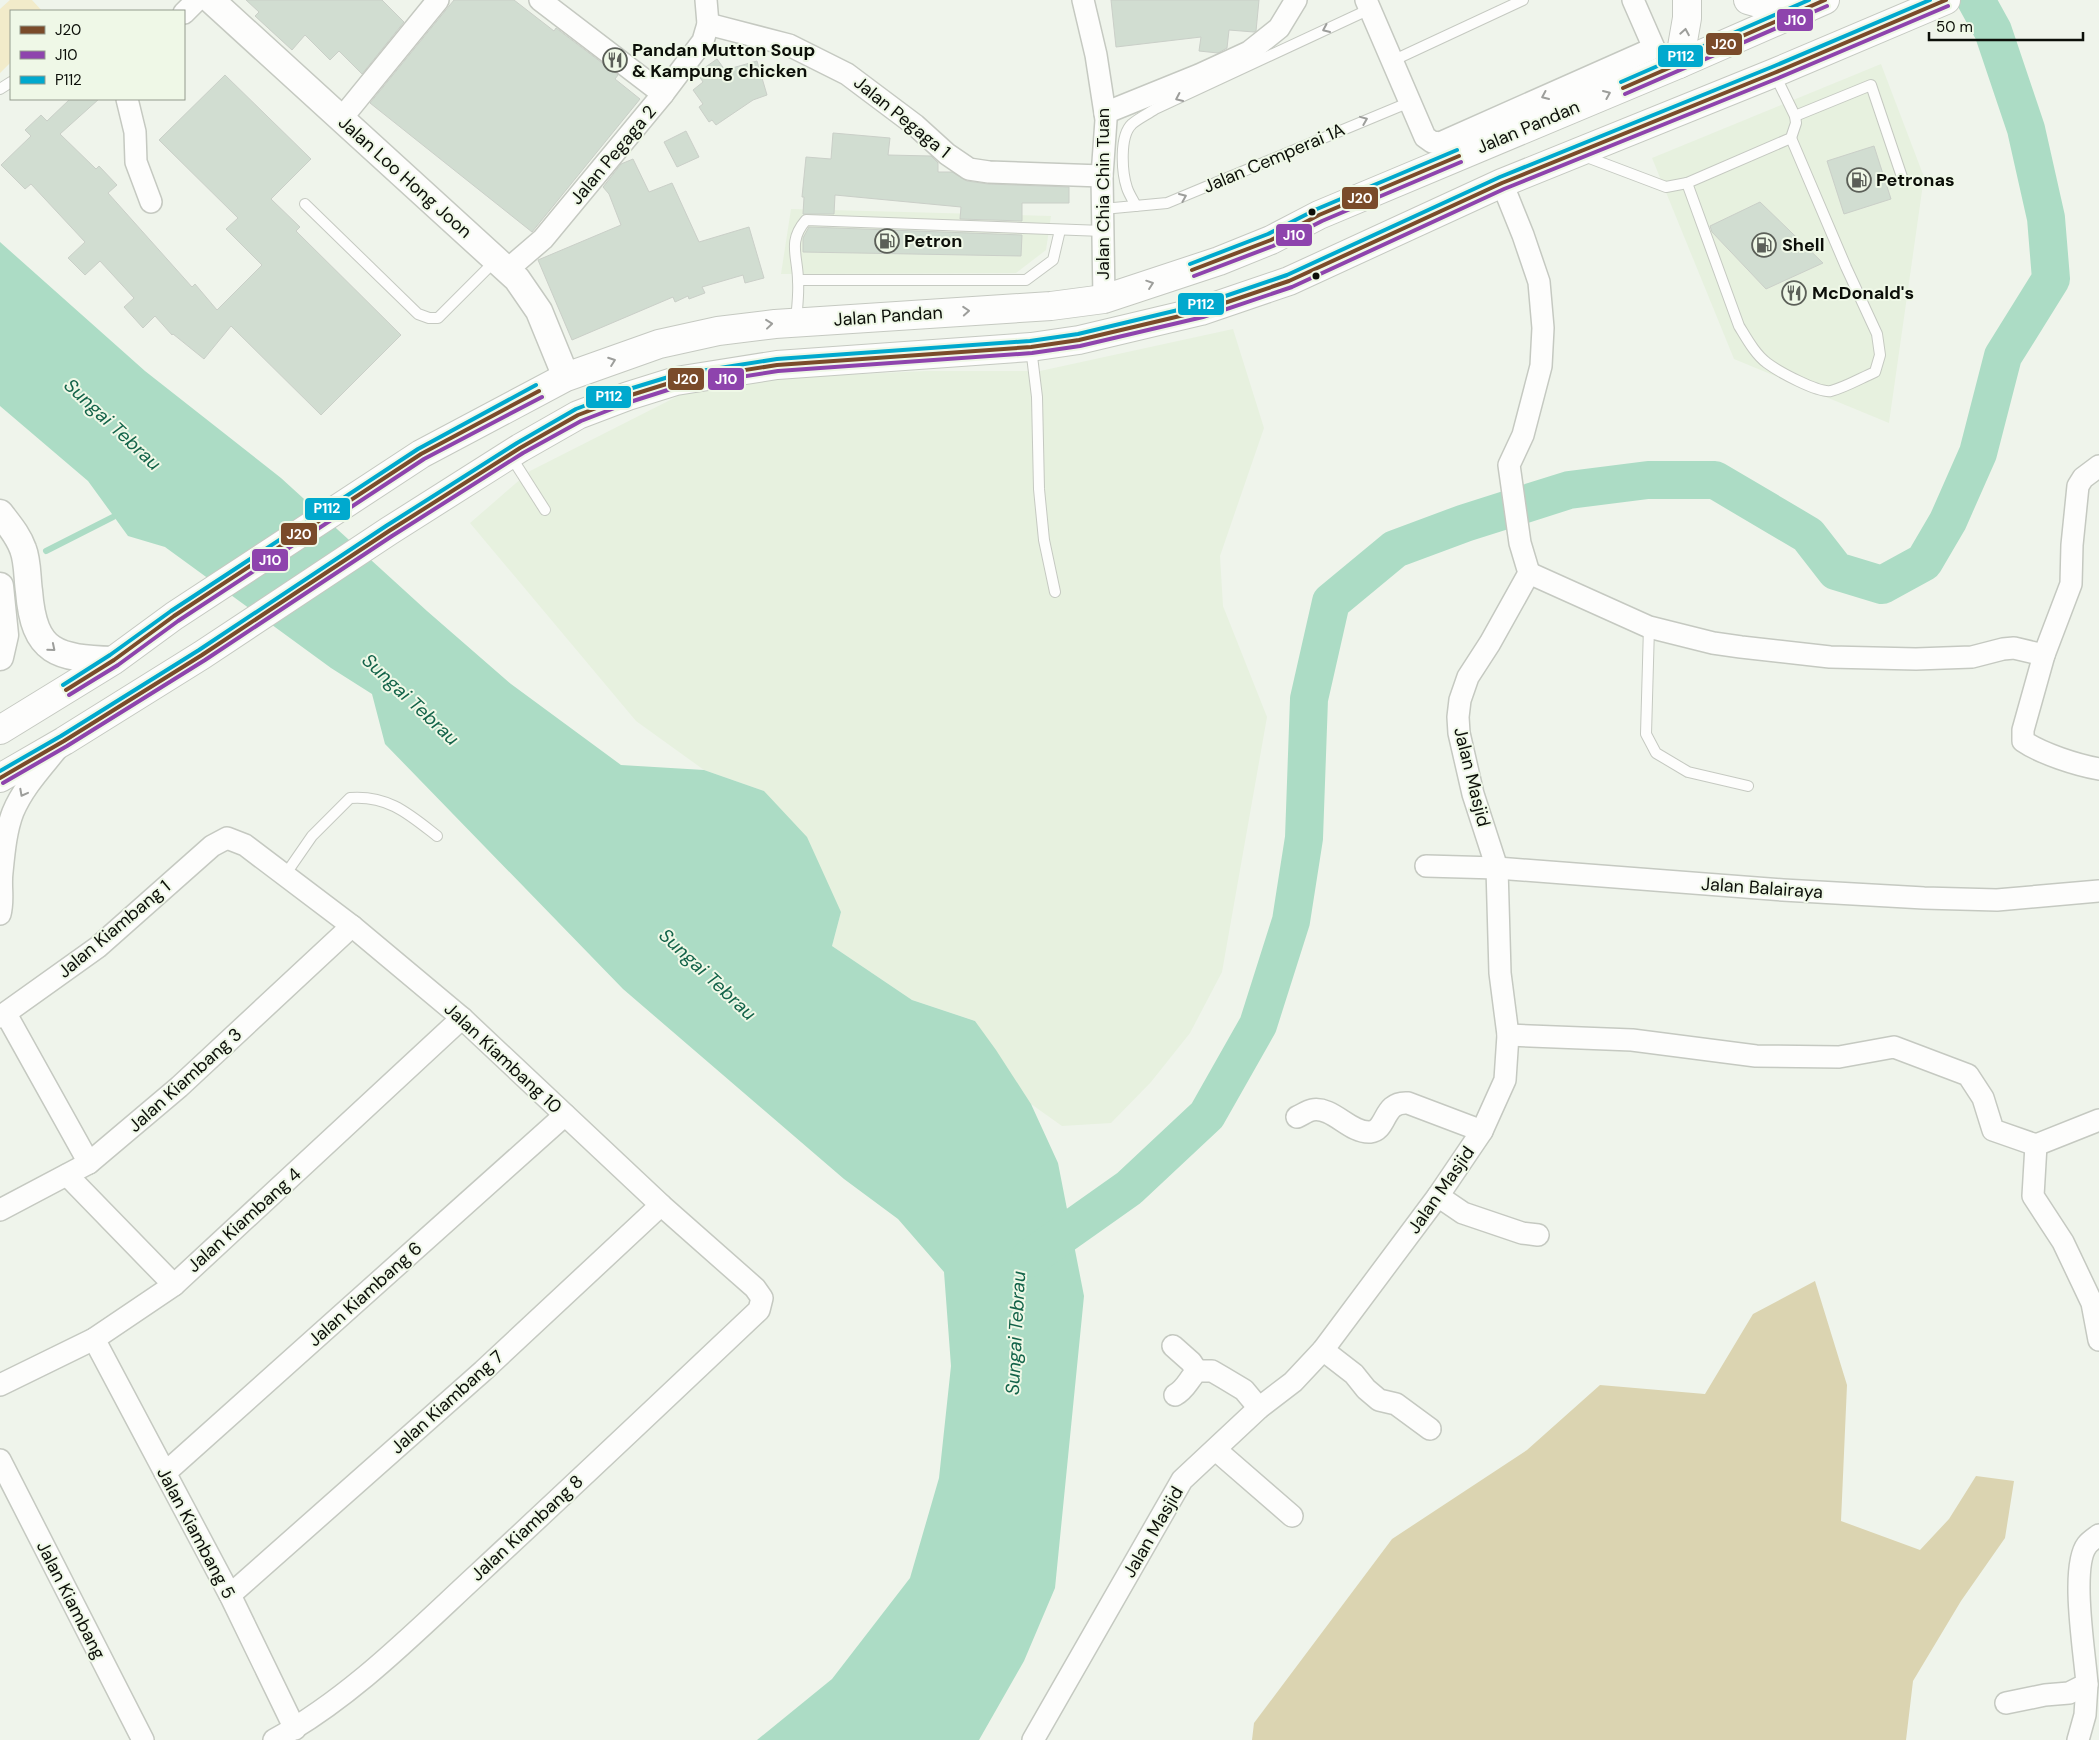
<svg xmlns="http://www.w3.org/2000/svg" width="2099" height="1740" viewBox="0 0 2099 1740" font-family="'DM Sans',sans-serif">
	<rect width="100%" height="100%" fill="#eff4eb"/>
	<g fill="#e7f1df">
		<polygon points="1881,64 1924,177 1889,423 1734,359 1652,158"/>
		<polygon points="791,209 1051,216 1046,250 1016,273 781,274"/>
		<polygon points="1233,329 1264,428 1220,556 1223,606 1267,717 1222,972 1190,1033 1151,1082 1111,1123 1062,1126 1031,1104 975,1021 912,1000 832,946 841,912 764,791 704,770 636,721 470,523 530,471 684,393 779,378 926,371 1040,371"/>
	</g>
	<polygon fill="#f2ebca" points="10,0 32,0 42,11 11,11 11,62 0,73 0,9"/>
	<polygon fill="#dbd4b1" points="1815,1281 1847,1385 1841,1521 1920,1550 1949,1519 1976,1476 2014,1481 2005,1538 1961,1601 1913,1681 1906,1740 1252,1740 1254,1723 1392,1539 1527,1450 1600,1385 1705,1394 1753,1314"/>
	<polygon fill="#acdcc5" points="0,242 145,371 281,478 427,611 511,684 621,765 704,770 764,791 807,837 841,912 832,946 912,1000 975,1021 996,1050 1031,1104 1058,1163 1084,1296 1055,1588 1024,1661 979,1740 757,1740 832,1679 910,1578 939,1478 951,1366 944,1272 898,1219 844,1179 623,989 385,744 372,694 331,668 165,547 128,536 88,481 0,406"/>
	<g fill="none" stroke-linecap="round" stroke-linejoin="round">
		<polyline stroke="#acdcc5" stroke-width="6" points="46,551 113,517"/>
		<polyline stroke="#acdcc5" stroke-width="38" points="1030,1258 1129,1188 1207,1115 1258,1025 1291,921 1304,838 1309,699 1331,602 1395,549 1465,523 1569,490 1648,480 1715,480 1808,535 1836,571 1882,585 1924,562 1948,521 1978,453 2003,356 2051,279 2046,218 2026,129 1993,31 1976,0"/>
	</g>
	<g fill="#d1ddd1" stroke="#cacfc8">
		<polygon points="246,0 382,0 404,22 362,74 339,51 330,60 305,35 292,50 255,16 259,12"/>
		<polygon points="454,0 514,0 554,31 556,28 618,75 615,79 640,99 532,232 370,103"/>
		<polygon points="1111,0 1259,0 1256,31 1254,32 1229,30 1227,48 1218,53 1199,51 1201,37 1116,47"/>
		<polygon points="717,59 725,70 757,61 767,95 753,100 716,125 712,120 709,122 699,107 703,104 693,90 703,82 697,73"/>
		<polygon points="225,75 311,159 271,199 300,227 296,231 401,335 321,415 231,326 204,359 173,334 172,335 155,316 143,328 124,307 134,298 100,261 85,275 68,258 85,242 31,184 25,189 1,165 31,136 25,130 41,115 47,121 70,99 99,99 60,134 96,169 99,166 117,185 108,193 192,287 195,284 217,310 262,265 226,229 238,218 159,140"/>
		<polygon points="686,131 699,157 677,167 664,142"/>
		<polygon points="833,133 890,138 888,155 931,156 938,163 938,172 952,172 967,181 988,184 1069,187 1069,203 1022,203 1022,221 960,219 961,207 835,195 834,214 803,214 804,197 802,197 806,157 831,159"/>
		<polygon points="1874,146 1891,199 1844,214 1827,161"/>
		<polygon points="633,159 649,192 672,183 699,242 749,227 764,278 745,283 743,275 702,287 705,293 689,299 688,296 675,302 673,297 572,340 538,260 621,225 609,194 603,187 621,164"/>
		<polygon points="1760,202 1823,263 1766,289 1712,232 1710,226"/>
		<polygon points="809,227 1022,235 1021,256 803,252 803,238"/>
	</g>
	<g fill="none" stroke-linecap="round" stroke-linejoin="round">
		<g stroke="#c5c9c1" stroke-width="12">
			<g id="service">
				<polyline points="1392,61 1523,0"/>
				<polyline points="0,89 11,82"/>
				<polyline points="1795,116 1871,85 1902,177"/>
				<polyline points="1584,156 1666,187 1687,183 1791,138 1796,123 1795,116 1774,73"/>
				<path d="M1687 183 1739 326C1747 339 1755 354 1767 363 1779 372 1818 393 1831 391 1846 387 1861 378 1875 372L1880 355 1877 334 1846 267 1791 138"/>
				<polyline points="305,204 418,314 429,318 438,318 496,260"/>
				<path d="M1136 206C1133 200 1129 194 1127 188 1122 173 1119 136 1132 124 1139 118 1148 114 1155 109L1370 9"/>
				<polyline points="1103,209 1167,203 1410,102"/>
				<polyline points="798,280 1026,280 1053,260 1060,230"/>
				<path d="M796 321C797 308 799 294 798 281 798 256 787 242 806 220L1103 231"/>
				<polyline points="1031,348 1037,397 1039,489 1044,540 1055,592"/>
				<polyline points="510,455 545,510"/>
				<polyline points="1649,627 1646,734 1656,753 1688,772 1748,786"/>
				<path d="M285 875 312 836 350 798C388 795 409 814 437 836"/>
			</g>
		</g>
		<g stroke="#c5c9c1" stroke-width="24">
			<g id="minor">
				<polyline points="540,0 663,94"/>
				<polyline points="1083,0 1096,55 1106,120 1102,176 1104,299"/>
				<polyline points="1366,0 1425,137 1432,142 1440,143 1654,48 1633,0"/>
				<polyline points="184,13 197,0"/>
				<polyline points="708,24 789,45 847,74 915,125 947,154 969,169 989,172 1102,176"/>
				<polyline points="127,99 135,132 136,162 151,202"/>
				<polyline points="1105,113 1199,75 1249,52 1279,28 1296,0"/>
				<polyline points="341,119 438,0"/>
				<polyline points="507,270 543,239 663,94 703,41 708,24 706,0"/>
				<path d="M2099 466 2083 478 2078 486 2072 545 2071 584 2044 655 2023 730V741C2042 754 2077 765 2099 769"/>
				<polyline points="1529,573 1649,627 1713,643 1741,647 1830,657 1916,659 1972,657 2003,649 2014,648 2044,655"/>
				<polyline points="1426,866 1497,868 1783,890 1924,898 1997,900 2099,891"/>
				<path d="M0 914C4 900 0 886 2 872 4 852 6 830 13 812 23 788 41 769 57 749"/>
				<polyline points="6,1014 89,1163"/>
				<path d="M0 1017 98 947 212 846 227 838 245 845 352 926 462 1018 661 1205 755 1288 762 1298 759 1310C666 1398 573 1486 478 1574 414 1633 352 1697 274 1740"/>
				<polyline points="1508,1035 1632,1040 1756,1056 1839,1057 1894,1047 1968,1075 1983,1098 1993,1130 2036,1145 2099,1120"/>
				<path d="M1297 1117C1302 1115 1307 1111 1312 1110 1333 1106 1349 1133 1370 1132 1388 1130 1382 1101 1408 1103L1482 1131"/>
				<polyline points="2036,1145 2033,1196 2063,1242 2092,1303 2099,1340"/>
				<polyline points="67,1175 174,1285"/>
				<polyline points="1438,1196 1463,1213 1522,1233 1538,1235"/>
				<polyline points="0,1210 89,1163 179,1087 352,926"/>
				<polyline points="94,1339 230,1595 295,1729"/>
				<polyline points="1173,1346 1191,1362 1197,1371"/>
				<polyline points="1323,1350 1354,1374 1366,1389 1379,1400 1396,1404 1430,1429"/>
				<polyline points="0,1385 94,1339 174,1285 462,1018"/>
				<path d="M1175 1395C1186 1389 1188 1380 1197 1371H1212L1224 1378 1244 1390 1259 1408"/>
				<polyline points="1216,1450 1292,1516"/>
				<polyline points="0,1460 143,1740"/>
				<polyline points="165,1473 565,1115"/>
				<polyline points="230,1595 483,1371 661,1205"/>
				<path d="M2006 1703 2045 1695 2069 1693 2087 1684C2085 1655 2070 1567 2087 1545 2090 1541 2095 1538 2099 1535"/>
				<polyline points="1033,1740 1182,1480 1259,1408 1293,1382 1323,1350 1438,1196 1482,1131 1505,1080 1508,1035 1500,973 1497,868 1473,794 1459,733 1458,717 1460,700 1468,677 1490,643 1529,573 1520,543 1509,465 1523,435 1541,366 1543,328 1539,282 1523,235 1502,183"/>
				<polyline points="2078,1740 2085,1715 2087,1684"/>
			</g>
		</g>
		<g stroke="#c5c9c1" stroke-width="29">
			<g id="tertiary">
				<polyline points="211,0 517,279 539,311 566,377"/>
				<path d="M0 513C9 525 18 535 23 549 28 562 27 578 29 591 34 654 57 658 114 660"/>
				<polyline points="0,586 5,635 0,657"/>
			</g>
		</g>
		<g stroke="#c5c9c1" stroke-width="30">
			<g id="primary">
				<polyline points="1748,0 1776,8 1807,8"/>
				<polyline points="1679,64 1687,18 1687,0"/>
			</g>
		</g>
		<g stroke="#c5c9c1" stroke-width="30">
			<g id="trunk">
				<polyline points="0,730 114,660 174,616 421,454 566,377 659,344 718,331 775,324 1051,306 1104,299 1219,261 1271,240 1319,215 1679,64 1825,0"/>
				<polyline points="0,778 64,741 202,655 389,531 520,448 578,415 628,396 676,381 777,365 1031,347 1079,340 1201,311 1289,281 1502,183 1774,73 1946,0"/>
			</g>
		</g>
		<use href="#service" stroke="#fdfdfc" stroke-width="10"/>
		<use href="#minor" stroke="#fdfdfc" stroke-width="21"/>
		<use href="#tertiary" stroke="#fdfdfc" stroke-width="26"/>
		<use href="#primary" stroke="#fdfdfc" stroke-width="28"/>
		<use href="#trunk" stroke="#fdfdfc" stroke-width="28"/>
		<g stroke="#eff8e7" stroke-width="8">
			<g id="bus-1">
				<polyline points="1623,88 1825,0"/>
				<polyline points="1192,270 1271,240 1319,215 1459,156"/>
				<polyline points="66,690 114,660 174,616 421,454 539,391"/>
				<polyline points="0,778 64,741 202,655 389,531 520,448 578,415 628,396 676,381 777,365 1031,347 1079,340 1201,311 1289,281 1502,183 1774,73 1946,0"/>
			</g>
		</g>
		<g stroke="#eff8e7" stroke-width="8">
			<g id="bus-2">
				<polyline points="1625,94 1827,6"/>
				<polyline points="1194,276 1273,246 1322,221 1461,162"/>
				<polyline points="69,695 118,665 178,621 424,459 542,397"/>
				<polyline points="3,783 67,746 205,660 392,536 523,453 581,421 630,402 677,387 778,371 1032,353 1080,346 1203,317 1292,287 1504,189 1776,79 1948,6"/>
			</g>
		</g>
		<g stroke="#eff8e7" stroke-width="8">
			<g id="bus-3">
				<polyline points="1621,82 1809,0"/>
				<polyline points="1190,264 1268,234 1317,209 1457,150"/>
				<polyline points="63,685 110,655 171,611 418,449 536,385"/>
				<polyline points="0,771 61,736 199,650 386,526 517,443 576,409 626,390 675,375 777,359 1030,341 1078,334 1199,305 1287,275 1500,177 1772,67 1930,0"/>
			</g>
		</g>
		<use href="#bus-1" stroke="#7a4b2a" stroke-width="4"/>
		<use href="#bus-2" stroke="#8e44ad" stroke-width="4"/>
		<use href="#bus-3" stroke="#00a9ce" stroke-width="4"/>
	</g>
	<defs><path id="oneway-chevron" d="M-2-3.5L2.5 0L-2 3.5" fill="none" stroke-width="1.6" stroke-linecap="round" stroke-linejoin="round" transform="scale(1.25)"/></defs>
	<g stroke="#9d9e9b">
		<use href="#oneway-chevron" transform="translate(1326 29) rotate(156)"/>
		<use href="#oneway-chevron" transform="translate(1685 32) rotate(-80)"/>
		<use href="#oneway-chevron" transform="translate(1607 94) rotate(-23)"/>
		<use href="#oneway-chevron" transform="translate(1545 96) rotate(156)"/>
		<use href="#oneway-chevron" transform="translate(1179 98) rotate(155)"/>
		<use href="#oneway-chevron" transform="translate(1364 120) rotate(-22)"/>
		<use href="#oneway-chevron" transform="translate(1183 197) rotate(-23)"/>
		<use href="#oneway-chevron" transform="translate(1150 284) rotate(-19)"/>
		<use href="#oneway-chevron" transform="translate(966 311) rotate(-4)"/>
		<use href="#oneway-chevron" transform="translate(769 324) rotate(-6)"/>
		<use href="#oneway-chevron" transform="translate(612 361) rotate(-20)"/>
		<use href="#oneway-chevron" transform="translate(52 648) rotate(40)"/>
		<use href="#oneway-chevron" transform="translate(23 793) rotate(118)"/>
	</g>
	<defs>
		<g id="restaurant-ring" transform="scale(1.25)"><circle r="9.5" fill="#eff8e7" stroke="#5b5f58" stroke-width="1.5"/><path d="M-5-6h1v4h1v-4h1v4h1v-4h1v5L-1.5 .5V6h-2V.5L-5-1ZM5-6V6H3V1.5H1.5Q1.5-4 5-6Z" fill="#5b5f58"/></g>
		<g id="fuel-ring" transform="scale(1.25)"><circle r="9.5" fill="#eff8e7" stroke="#5b5f58" stroke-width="1.5"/><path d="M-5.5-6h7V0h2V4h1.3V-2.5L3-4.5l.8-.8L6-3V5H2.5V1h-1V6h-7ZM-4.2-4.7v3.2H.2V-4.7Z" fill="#5b5f58"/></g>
	</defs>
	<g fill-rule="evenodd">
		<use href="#restaurant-ring" x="615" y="60"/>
		<use href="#fuel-ring" x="1859" y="180"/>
		<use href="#fuel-ring" x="887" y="241"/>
		<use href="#fuel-ring" x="1764" y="245"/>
		<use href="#restaurant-ring" x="1794" y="293"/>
	</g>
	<g fill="#0c0f09" stroke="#eff8e7" stroke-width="2">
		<circle cx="1312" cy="212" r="4.5"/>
		<circle cx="1316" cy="276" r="4.5"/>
	</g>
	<g text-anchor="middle" stroke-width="4" stroke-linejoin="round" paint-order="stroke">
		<g font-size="18" font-weight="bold" fill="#0c0f09" stroke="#eff8e7" text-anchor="start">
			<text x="632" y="56">Pandan Mutton Soup<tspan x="632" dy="21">&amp; Kampung chicken</tspan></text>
			<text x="1876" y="186">Petronas</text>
			<text x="904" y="247">Petron</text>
			<text x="1782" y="251">Shell</text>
			<text x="1812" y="299">McDonald's</text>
		</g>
		<g font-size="18" fill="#0c0f09" stroke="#eff8e7">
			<text transform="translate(902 117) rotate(39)" y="6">Jalan Pegaga 1</text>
			<text transform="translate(1528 127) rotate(-23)" y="6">Jalan Pandan</text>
			<text transform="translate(613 155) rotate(-50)" y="6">Jalan Pegaga 2</text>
			<text transform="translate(1274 158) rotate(-23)" y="6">Jalan Cemperai 1A</text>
			<text transform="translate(405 177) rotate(42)" y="6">Jalan Loo Hong Joon</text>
			<text transform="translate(1103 194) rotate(-90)" y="6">Jalan Chia Chin Tuan</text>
			<text transform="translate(888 316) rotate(-4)" y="6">Jalan Pandan</text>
			<text transform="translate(1472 777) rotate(76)" y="6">Jalan Masjid</text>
			<text transform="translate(1762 888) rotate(4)" y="6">Jalan Balairaya</text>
			<text transform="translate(114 929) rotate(-40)" y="6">Jalan Kiambang 1</text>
			<text transform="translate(503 1058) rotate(43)" y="6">Jalan Kiambang 10</text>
			<text transform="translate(185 1080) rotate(-42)" y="6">Jalan Kiambang 3</text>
			<text transform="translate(1441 1190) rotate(-55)" y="6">Jalan Masjid</text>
			<text transform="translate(244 1220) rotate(-42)" y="6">Jalan Kiambang 4</text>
			<text transform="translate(365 1294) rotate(-42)" y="6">Jalan Kiambang 6</text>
			<text transform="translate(447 1402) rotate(-42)" y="6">Jalan Kiambang 7</text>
			<text transform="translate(527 1528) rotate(-43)" y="6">Jalan Kiambang 8</text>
			<text transform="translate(1153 1532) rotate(-60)" y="6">Jalan Masjid</text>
			<text transform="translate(196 1533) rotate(62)" y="6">Jalan Kiambang 5</text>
			<text transform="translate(71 1600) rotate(63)" y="6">Jalan Kiambang</text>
		</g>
		<g font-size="19" font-style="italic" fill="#136349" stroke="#eff8e7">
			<text transform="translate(113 424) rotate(43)" y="7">Sungai Tebrau</text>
			<text transform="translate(411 699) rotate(43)" y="7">Sungai Tebrau</text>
			<text transform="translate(708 974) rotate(43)" y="7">Sungai Tebrau</text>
			<text transform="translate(1015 1333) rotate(-87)" y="7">Sungai Tebrau</text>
		</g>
	</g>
	<g stroke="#eff8e7" stroke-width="2">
		<rect x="1776" y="8" width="38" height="24" rx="5" fill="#8e44ad"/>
		<rect x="1705" y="32" width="38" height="24" rx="5" fill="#7a4b2a"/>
		<rect x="1657" y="44" width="47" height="24" rx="5" fill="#00a9ce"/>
		<rect x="1341" y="186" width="38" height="24" rx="5" fill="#7a4b2a"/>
		<rect x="1275" y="223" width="38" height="24" rx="5" fill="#8e44ad"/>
		<rect x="1177" y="292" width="48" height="24" rx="5" fill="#00a9ce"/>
		<rect x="707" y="367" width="38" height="24" rx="5" fill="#8e44ad"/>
		<rect x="667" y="367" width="38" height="24" rx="5" fill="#7a4b2a"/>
		<rect x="585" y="385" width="47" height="24" rx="5" fill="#00a9ce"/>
		<rect x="304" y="497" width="47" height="24" rx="5" fill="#00a9ce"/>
		<rect x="280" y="522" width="38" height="24" rx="5" fill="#7a4b2a"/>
		<rect x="251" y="548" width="38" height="24" rx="5" fill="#8e44ad"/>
	</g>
	<g font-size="14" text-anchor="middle" font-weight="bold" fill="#fff">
		<text x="1795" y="25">J10</text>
		<text x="1724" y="49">J20</text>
		<text x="1681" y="61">P112</text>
		<text x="1360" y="203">J20</text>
		<text x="1294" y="240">J10</text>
		<text x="1201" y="309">P112</text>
		<text x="726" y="384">J10</text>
		<text x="686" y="384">J20</text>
		<text x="609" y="401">P112</text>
		<text x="327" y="513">P112</text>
		<text x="299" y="539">J20</text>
		<text x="270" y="565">J10</text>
	</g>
	<rect x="10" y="10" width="175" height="90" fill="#eff8e7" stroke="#949b8e"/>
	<rect x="20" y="26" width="25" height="8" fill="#7a4b2a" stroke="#949b8e"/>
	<text x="55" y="35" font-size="15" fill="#0c0f09">J20</text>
	<rect x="20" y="51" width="25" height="8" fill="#8e44ad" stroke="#949b8e"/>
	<text x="55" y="60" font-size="15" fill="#0c0f09">J10</text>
	<rect x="20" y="76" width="25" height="8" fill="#00a9ce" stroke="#949b8e"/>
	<text x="55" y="85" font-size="15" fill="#0c0f09">P112</text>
	<path d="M1929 32v8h154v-8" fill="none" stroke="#0c0f09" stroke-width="2.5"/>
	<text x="1936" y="32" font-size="15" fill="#0c0f09" stroke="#eff8e7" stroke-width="4" paint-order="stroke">50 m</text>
</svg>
